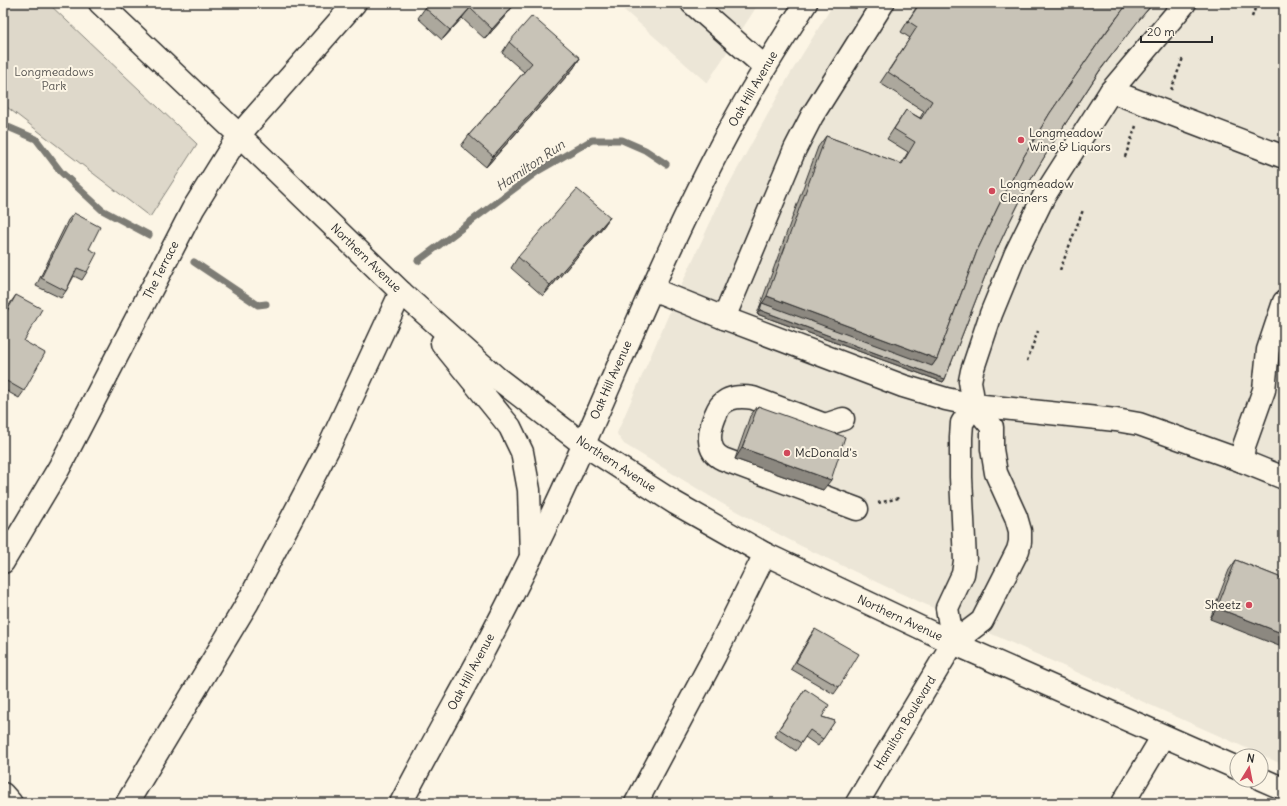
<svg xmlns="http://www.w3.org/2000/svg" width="1287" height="806" viewBox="0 0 1287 806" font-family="Delius,sans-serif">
	<rect width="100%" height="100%" fill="#fcf5e5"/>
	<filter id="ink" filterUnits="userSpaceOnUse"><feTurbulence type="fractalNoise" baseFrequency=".025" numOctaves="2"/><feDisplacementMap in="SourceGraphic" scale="8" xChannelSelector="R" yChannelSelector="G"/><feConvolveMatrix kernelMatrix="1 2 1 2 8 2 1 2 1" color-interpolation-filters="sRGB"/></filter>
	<g filter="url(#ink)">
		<g fill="#ece6d7">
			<polygon points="616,3 759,3 707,83"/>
			<polygon points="834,3 1284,3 1284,765 891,589 799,545 721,503 624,444 618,436 617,433 685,277 723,195 789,76"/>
		</g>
		<polygon fill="#ded8ca" stroke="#84827a" points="3,3 48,3 197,144 150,217 3,104"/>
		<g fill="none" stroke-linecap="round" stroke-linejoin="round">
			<g stroke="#7d7b74" stroke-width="7">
				<polyline points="3,129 8,127 36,139 61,172 102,210 149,235"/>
				<polyline points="418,261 538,171 592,140 622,140 645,150 666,164"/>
				<polyline points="194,262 258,305 266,304"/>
			</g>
			<g stroke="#2b2b2b" stroke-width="25">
				<g id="minor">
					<polyline points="692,3 765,67"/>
					<polyline points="1111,91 1284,157"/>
					<polyline points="652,289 724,318 903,386 946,399 974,405 1116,420 1139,424 1242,461 1284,478"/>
					<polyline points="724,318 795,149 812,116 883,3"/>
					<path d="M843 419 825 425 753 398C742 396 729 396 721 405 718 408 717 412 715 416 709 431 705 451 723 459L857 509"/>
					<polyline points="1242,461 1244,446 1264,390 1268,350 1284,302"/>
					<polyline points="3,562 59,468 193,209 239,135 355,3"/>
					<polyline points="953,643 947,608 963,574 965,561 961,477 961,437 962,423 974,405"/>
					<polyline points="3,794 11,803"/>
					<polyline points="127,803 248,602 328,449 401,292"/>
					<path d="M401 803C428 751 457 700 485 648 516 589 546 528 574 466 624 355 669 242 727 134 751 89 778 46 806 3"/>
					<polyline points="636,803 715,655 765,554"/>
					<polyline points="857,803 953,643 982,621 1018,550 1020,542 1020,531 1016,517 996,473 992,449 992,427 974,405 970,381 972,371 991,314 1016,253 1044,196 1111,91 1185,3"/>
					<polyline points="1123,803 1163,736"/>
				</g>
			</g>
			<g stroke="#2b2b2b" stroke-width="25">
				<g id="major">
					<polyline points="100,3 239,135 401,292 497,378 583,444 675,503 765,554 953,643 1237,768"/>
					<polyline points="442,343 510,427 522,452 529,490 531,557"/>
					<polyline points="1261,779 1284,789"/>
				</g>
			</g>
			<g stroke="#2b2b2b" stroke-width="2.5" stroke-dasharray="3 3" stroke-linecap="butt">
				<polyline points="1252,17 1257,3"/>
				<polyline points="1171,90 1183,58"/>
				<polyline points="1125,157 1136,126"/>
				<polyline points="1060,270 1083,210"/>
				<polyline points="1027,361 1038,331"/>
				<polyline points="878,503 899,498"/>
			</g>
			<use href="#minor" stroke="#fcf5e5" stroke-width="22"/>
			<use href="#major" stroke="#fcf5e5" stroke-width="22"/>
		</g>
		<g fill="#aca89d" stroke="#2b2b2b">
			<polygon points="919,3 1154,3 1136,23 1099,72 1049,149 1030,181 1010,221 989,266 945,379 943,382 757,314 818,147 826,136 901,164 908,152 887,139 906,110 920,118 924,111 880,83 910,38 901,32"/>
			<polygon points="514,5 506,15 485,39 462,18 442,40 418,18 425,8"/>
			<polygon points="509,42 580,58 573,69 486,167 461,146 469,135 524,72 502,53"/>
			<polygon points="74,213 89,249 87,272 82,280 74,276 66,291 61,298 36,286 68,220"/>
			<polygon points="610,217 603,227 543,296 511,268 518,257"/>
			<polygon points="16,295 24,341 24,391 19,398 3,389 3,316 11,302"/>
			<polygon points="758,406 823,490 735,459 750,416"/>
			<polygon points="1236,560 1284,579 1210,619 1229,570"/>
			<polygon points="815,629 839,687 834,694 791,669 810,636"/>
			<polygon points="805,689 822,717 835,721 818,746 805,737 796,751 774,736"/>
		</g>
		<g fill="#8c8880" stroke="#2b2b2b">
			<polygon points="514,5 506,15 485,39 492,29"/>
			<polygon points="470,8 462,18 442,40 450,30"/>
			<polygon points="580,58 573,69 486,167 493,156"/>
			<polygon points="610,217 603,227 543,296 550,285"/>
			<polygon points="767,296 937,359 930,369 762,303 760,307"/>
			<polygon points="760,310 945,379 943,382 757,314"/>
			<polygon points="742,448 831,480 823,490 735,459"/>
			<polygon points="1217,608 1284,634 1284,648 1210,619"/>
		</g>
		<g fill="#c8c3b7" stroke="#2b2b2b">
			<polygon points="430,3 512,3 514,5 492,29 470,8 450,30 425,8"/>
			<polygon points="920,3 1128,3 1103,36 1050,113 1023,158 998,207 977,251 937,359 767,296 826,136 902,164 915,142 894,129 906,110 921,119 932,101 888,72 917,27 908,21"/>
			<polygon points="1128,3 1153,3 1139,20 1100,70 1049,149 1030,181 1010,221 989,266 945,379 760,310 762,303 932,366 937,359 977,251 998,207 1023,158 1050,113 1099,42"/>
			<polygon points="532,16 580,58 493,156 469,135 532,63 509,42"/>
			<polygon points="577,189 610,217 550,285 518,257"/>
			<polygon points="74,213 100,227 89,249 97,253 87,272 77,268 66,291 41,278"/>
			<polygon points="16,295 42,309 24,341 45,353 24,391 3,379 3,318"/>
			<polygon points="758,406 845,437 831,480 742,448"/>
			<polygon points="1236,560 1284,579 1284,634 1217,608"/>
			<polygon points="815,629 859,654 839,687 796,662"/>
			<polygon points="805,689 829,705 822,717 835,721 823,739 810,730 801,743 779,729"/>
		</g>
	</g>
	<g fill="#d1495b" stroke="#fcf5e5" stroke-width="1.5">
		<circle cx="1021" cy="140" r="4"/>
		<circle cx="992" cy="191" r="4"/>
		<circle cx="787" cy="453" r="4"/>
		<circle cx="1249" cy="605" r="4"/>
	</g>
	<g text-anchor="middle" stroke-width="4" stroke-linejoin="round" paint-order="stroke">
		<g font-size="12" fill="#585653" stroke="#fcf5e5">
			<text x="54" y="76">Longmeadows<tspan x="54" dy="14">Park</tspan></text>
		</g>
		<g font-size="12" fill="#2b2b2b" stroke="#fcf5e5">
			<text transform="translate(753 89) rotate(-60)" y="4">Oak Hill Avenue</text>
			<text transform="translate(366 258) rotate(44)" y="4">Northern Avenue</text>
			<text transform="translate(161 270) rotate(-63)" y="4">The Terrace</text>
			<text transform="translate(611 380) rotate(-66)" y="4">Oak Hill Avenue</text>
			<text transform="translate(616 464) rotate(33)" y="4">Northern Avenue</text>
			<text transform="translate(900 618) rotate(25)" y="4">Northern Avenue</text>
			<text transform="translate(471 672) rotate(-62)" y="4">Oak Hill Avenue</text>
			<text transform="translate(905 723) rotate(-59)" y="4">Hamilton Boulevard</text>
		</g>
		<g font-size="12" fill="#2b2b2b" stroke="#fcf5e5" text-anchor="start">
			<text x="1029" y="137">Longmeadow<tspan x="1029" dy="14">Wine &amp; Liquors</tspan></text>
			<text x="1000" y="188">Longmeadow<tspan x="1000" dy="14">Cleaners</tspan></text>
			<text x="795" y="457">McDonald's</text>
			<text x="1241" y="609" text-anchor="end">Sheetz</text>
		</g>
		<g font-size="13" font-style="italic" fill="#545350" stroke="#fcf5e5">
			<text transform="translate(530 165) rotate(-34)" y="5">Hamilton Run</text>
		</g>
	</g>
	<rect width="1287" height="806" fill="none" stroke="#fcf5e5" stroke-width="16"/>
	<rect x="8" y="8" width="1271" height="790" fill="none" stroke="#2b2b2b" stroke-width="1.5" filter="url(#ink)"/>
	<g transform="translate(1249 768) rotate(10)"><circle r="19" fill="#fcf5e5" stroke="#a8a49b"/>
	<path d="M0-3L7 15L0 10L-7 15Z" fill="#d1495b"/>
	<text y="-6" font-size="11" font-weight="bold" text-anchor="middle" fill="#2b2b2b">N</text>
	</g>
	<path d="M1141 36v6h71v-6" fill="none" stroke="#2b2b2b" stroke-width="2"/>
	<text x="1147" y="36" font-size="12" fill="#2b2b2b" stroke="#fcf5e5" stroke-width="3" paint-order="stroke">20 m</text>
</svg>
